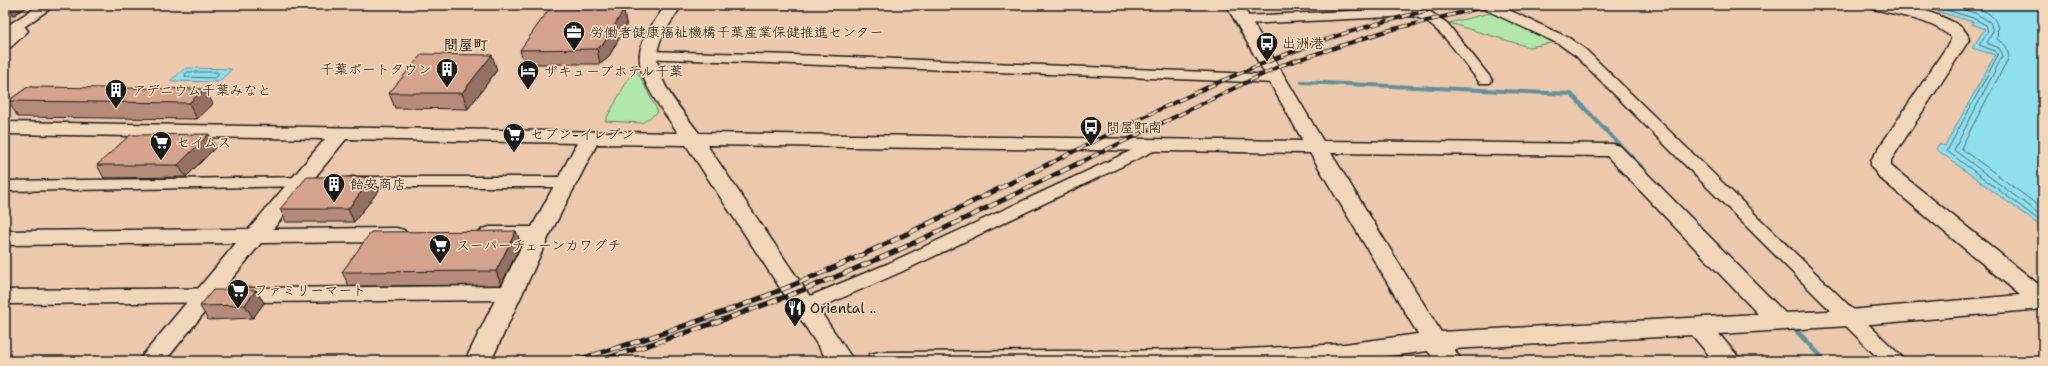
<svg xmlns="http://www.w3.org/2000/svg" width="2048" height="366" viewBox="0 0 2048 366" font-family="'Shantell Sans','Klee One',sans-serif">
	<rect width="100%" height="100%" fill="#ecc8ad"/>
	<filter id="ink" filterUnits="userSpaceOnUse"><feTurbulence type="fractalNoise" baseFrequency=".025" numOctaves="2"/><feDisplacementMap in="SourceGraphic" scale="8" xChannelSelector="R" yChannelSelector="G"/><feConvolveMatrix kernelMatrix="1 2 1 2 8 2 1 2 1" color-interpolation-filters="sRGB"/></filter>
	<g filter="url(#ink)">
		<g fill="#b1e7aa" stroke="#668263">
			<polygon points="1494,12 1562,41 1529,47 1449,23"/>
			<polygon points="635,67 658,112 642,123 605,121"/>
		</g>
		<g fill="#90dfee" stroke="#62919a">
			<polygon points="1916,5 2043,5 2043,228 1936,149 1939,144 1945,146 1995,55 1972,48 1985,29 1972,24 1973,22"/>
			<polygon points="186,68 232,69 218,82 170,81"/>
		</g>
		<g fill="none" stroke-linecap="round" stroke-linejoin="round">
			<g stroke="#4a6a70" stroke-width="1">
				<polyline points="1930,5 1973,18 1986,25 1988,31 1979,45 1995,51 1998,55 1947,151 2043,223"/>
				<polyline points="1947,5 1975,13 1990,22 1993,31 1987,43 1999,48 2003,55 1954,150 2043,217"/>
				<path d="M1968 5C1987 11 2001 16 1997 39L2006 46 2009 57 1961 148 2043 209"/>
				<polygon points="188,72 217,72 219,74 215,78 186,77 185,75"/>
			</g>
			<polyline stroke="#62919a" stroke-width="4" points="1302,82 1571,94 1638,164"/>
			<g stroke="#62919a" stroke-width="5">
				<polyline points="1637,163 1645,171"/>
				<polyline points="1792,326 1825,361"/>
			</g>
			<g stroke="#1c1c1c" stroke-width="3">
				<g id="minor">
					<polygon points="39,5 55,5 17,32 7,32 5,29 7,26"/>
					<polygon points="1480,5 1498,5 1569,38 1586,50 1901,356 1904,361 1881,361 1576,56 1559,44 1482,8"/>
					<path d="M1412 8 1429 11 1447 23 1490 77 1492 80 1490 83H1480C1463 62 1439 21 1412 16L1243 24 1238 23 1236 20 1238 17 1243 16Z"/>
					<polygon points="647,51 825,56 1277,75 1282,76 1284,79 1282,82 1277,83 642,58 640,55 642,52"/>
					<polygon points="1154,140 1160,142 1162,145 1160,148 901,272 812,311 805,313 798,311 795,306 798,301 887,264"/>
					<polygon points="311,177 317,178 319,182 317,186 5,191 5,181"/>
					<polygon points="353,177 567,177 573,178 575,182 573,186 567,187 353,187 347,186 345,182 347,178"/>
					<polygon points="510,286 517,288 520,293 517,298 510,300 5,304 5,290"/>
				</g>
			</g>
			<g stroke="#1c1c1c" stroke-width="3">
				<g id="tertiary">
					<path d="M666 5H682C675 16 667 27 661 39 646 73 680 107 699 133L1303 141 1226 5H1242L1323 141 1613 144 1620 146 1785 313 1849 310 2020 295 1880 178 1871 166V160L1951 40V37C1930 19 1900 16 1874 9L1872 5C1881 5 1891 4 1900 5 1916 8 1968 20 1969 40L1891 160V166L2043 288V309L1849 326 1719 334 1742 361H1714L1692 335 1454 349 1462 361H1435L1428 351 1352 361H866L870 354 879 352 1225 350 1344 344 1418 334 1310 153 707 145 854 361H828L686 145 597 144 550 234 491 361H465L524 241H490L482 239 479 234 482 229 490 227H532L577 143 346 139 273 229 396 228 404 230 407 235 404 240 396 242 261 243 165 361H138L236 243 5 245V231L249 229 325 139 5 134V122L678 133C661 106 628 73 644 39 650 27 658 16 666 5ZM1331 153 1607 156 1758 314 1441 332Z"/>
					<polygon points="5,23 25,27 28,31 11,47 5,48"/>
				</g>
			</g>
			<use href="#minor" fill="#f2d6b9" fill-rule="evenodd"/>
			<use href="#tertiary" fill="#f2d6b9" fill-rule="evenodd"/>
			<g stroke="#1c1c1c" stroke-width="4">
				<g id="rail-far1">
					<path d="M1049 164C1134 121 1219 79 1308 46 1354 29 1401 17 1448 5"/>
					<polyline points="1077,164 1282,65 1386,31 1492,5"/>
				</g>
			</g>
			<g stroke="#1c1c1c" stroke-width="5">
				<g id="rail">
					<path d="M573 361C662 335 750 305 835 267 909 235 979 198 1051 163"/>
					<path d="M598 361C702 329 806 292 905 247 963 220 1021 191 1079 163"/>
				</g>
			</g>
			<use href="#rail-far1" stroke="#f2d6b9" stroke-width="2.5" stroke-dasharray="8" stroke-linecap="butt"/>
			<use href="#rail" stroke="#f2d6b9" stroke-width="3.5" stroke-dasharray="10" stroke-linecap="butt"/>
		</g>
		<g fill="#b78b79" stroke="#1c1c1c">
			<polygon points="5,5 30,5 14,15 5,15"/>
			<polygon points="626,22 626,26 608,58 600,64 524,64 520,50"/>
			<polygon points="497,70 468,109 395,108 389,93"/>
			<polygon points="28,87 213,104 197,119 18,117 8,101"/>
			<polygon points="216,147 186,177 104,178 97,165"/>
			<polygon points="379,190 354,222 286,222 280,209"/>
			<polygon points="516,231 521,244 501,285 349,286 342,272"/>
			<polygon points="256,290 264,303 253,318 208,320 200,306"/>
		</g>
		<g fill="#957163" stroke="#1c1c1c">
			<polygon points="8,5 30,5 14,15"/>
			<polygon points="623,7 626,22 626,26 608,58 600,64 597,49"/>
			<polygon points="492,55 497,70 468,109 462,93"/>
			<polygon points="205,89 213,104 197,119 189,103"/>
			<polygon points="209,134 216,147 186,177 178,165"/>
			<polygon points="373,177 379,190 354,222 348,209"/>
			<polygon points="516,231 521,244 501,285 496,271"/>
			<polygon points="256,290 264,303 253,318 245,305"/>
		</g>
		<g fill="#d5a28d" stroke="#1c1c1c">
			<polygon points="554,7 623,7 623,11 604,43 597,49 520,50 547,12"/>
			<polygon points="422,54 492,55 462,93 389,93"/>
			<polygon points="28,87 205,89 189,103 8,101"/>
			<polygon points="209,134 178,165 97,165 130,135"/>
			<polygon points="307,177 373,177 348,209 280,209"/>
			<polygon points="516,231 496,271 342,272 371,232"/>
			<polygon points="213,290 256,290 245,305 200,306"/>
		</g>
	</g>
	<defs>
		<g id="office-pin" transform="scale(1.15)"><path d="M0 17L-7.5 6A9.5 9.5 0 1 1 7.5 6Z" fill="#1c1c1c" stroke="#f2d6b9"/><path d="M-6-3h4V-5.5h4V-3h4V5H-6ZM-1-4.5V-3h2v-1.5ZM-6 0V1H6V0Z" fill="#fff"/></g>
		<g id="bus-pin" transform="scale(1.15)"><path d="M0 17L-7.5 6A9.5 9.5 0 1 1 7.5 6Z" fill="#1c1c1c" stroke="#f2d6b9"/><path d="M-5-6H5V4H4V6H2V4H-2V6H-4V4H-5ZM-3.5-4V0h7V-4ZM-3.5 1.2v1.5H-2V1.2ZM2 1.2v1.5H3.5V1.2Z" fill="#fff"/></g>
		<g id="building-pin" transform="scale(1.15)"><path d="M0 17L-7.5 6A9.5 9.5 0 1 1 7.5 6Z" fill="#1c1c1c" stroke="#f2d6b9"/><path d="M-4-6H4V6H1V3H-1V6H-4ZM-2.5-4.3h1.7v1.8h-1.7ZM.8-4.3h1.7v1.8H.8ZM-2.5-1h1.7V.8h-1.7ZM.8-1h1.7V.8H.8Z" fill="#fff"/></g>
		<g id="hotel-pin" transform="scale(1.15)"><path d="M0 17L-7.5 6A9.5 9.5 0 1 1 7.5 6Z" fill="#1c1c1c" stroke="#f2d6b9"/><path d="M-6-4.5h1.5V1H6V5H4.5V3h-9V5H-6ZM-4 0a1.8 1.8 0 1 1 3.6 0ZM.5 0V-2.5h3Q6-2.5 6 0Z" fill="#fff"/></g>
		<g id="supermarket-pin" transform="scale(1.15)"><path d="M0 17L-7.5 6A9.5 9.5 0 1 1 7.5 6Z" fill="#1c1c1c" stroke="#f2d6b9"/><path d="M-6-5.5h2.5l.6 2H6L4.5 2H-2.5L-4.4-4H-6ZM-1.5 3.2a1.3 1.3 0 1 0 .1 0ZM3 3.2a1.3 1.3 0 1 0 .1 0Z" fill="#fff"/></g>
		<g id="restaurant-pin" transform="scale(1.15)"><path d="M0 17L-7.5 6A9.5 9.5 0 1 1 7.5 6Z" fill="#1c1c1c" stroke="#f2d6b9"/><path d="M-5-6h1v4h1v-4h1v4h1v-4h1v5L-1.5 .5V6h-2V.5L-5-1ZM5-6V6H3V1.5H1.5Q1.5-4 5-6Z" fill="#fff"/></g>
	</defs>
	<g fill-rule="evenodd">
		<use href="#office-pin" x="574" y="32"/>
		<use href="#bus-pin" x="1267" y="43"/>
		<use href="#building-pin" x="447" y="69"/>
		<use href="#hotel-pin" x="528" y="71"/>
		<use href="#building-pin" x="116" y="90"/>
		<use href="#bus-pin" x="1091" y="127"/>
		<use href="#supermarket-pin" x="514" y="134"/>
		<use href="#supermarket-pin" x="161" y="142"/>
		<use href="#building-pin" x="334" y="184"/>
		<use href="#supermarket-pin" x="440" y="245"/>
		<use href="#supermarket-pin" x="238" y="290"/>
		<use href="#restaurant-pin" x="795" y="308"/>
	</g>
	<g text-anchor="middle" stroke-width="3.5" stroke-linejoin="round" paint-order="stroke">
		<g font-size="14" fill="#1c1c1c" stroke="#f2d6b9" text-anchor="start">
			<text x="590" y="37">労働者健康福祉機構千葉産業保健推進センター</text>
			<text x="1282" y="48">出洲港</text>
			<text x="432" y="74" text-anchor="end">千葉ポートタウン</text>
			<text x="544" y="76">ザキューブホテル千葉</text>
			<text x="132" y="95">アデニウム千葉みなと</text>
			<text x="1106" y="132">問屋町南</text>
			<text x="530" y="139">セブン-イレブン</text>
			<text x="176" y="147">セイムス</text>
			<text x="350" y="189">飴安商店</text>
			<text x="456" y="250">スーパーチェーンカワグチ</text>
			<text x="254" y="295">ファミリーマート</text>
			<text x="810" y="313">Oriental ..</text>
		</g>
		<g font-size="15" font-weight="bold" fill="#1c1c1c" stroke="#f2d6b9">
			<text x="466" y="50">問屋町</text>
		</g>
	</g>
	<rect width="2048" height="366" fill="none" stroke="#f2d6b9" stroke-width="20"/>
	<rect x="10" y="10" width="2028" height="346" fill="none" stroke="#1c1c1c" stroke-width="1.5" filter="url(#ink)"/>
</svg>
